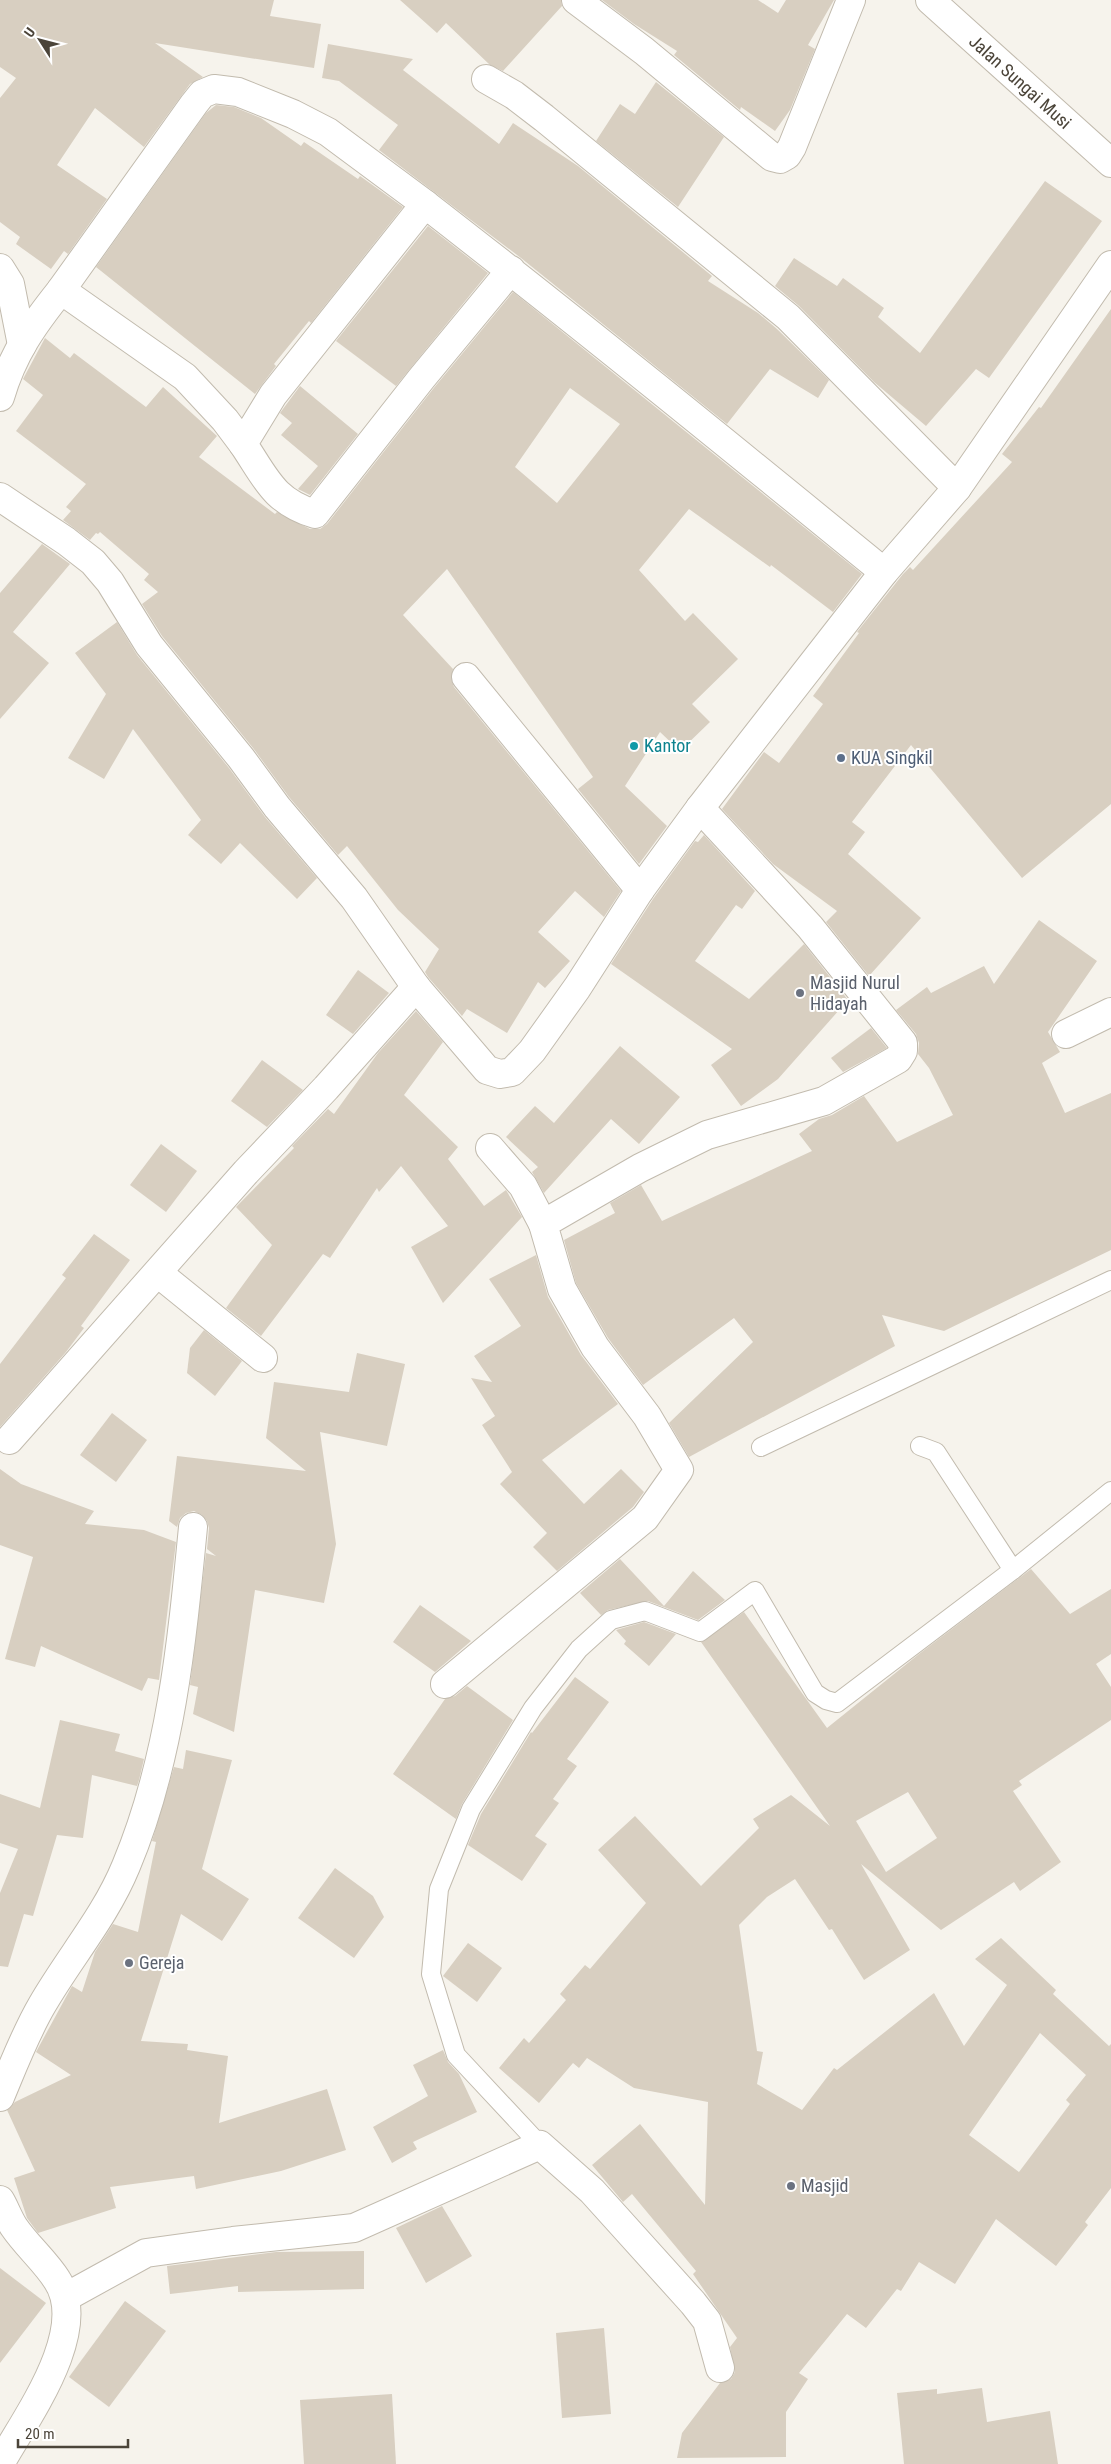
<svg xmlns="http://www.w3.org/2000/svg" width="1111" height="2464" viewBox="0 0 1111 2464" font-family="'Roboto Condensed',sans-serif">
	<rect width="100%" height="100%" fill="#f6f3ec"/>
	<g fill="#d8cfc1" fill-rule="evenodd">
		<polygon points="0,0 274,0 270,16 321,24 314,68 155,43 203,77 190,84 144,147 95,108 57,165 107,199 68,254 64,251 51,269 16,244 20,237 0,222 0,98 16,78 0,67"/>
		<polygon points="400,0 561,0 562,6 503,71 490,65 446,23 437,33"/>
		<polygon points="602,0 758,0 778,13 786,0 834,0 808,45 815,49 790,110 775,131 741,107 740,110 674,55 677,51 634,24"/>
		<polygon points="328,44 413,59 403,70 499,144 513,123 578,166 712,276 708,281 758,313 777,329 829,380 818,398 770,369 727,424 521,258 379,150 398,125 339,81 322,78"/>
		<polygon points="656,82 724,137 678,207 596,141 620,104 635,114"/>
		<polygon points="216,105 234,107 261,118 301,146 304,142 358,179 360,176 403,207 311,323 309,321 274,364 276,366 255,394 96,267 206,113"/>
		<polygon points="1045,181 1102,221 989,378 976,369 926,426 874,382 799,306 775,286 794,258 837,286 843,278 884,308 878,317 920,353"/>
		<polygon points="428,226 488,273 396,386 336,341"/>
		<path d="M513 292 862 574 833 612 771 565 770 567 689 509 639 570 685 621 693 613 738 659 692 704 710 722 680 751 660 732 625 786 667 826 639 864 578 789 593 777 447 569 403 615 453 669 451 679 454 687 621 891 604 917 575 891 538 932 570 961 545 988 538 982 507 1033 467 1009 462 1016 428 977 425 972 439 949 398 910 347 846 338 855 289 797 253 748 162 636 142 604 158 592 144 580 149 574 100 532 98 534 96 533 90 540 63 520 71 511 66 507 86 484 16 431 43 395 23 379 45 338 70 358 74 353 146 407 163 387 217 436 199 457 275 514 277 512 310 529H320L327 524 433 389ZM570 388 620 424 557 503 515 467Z"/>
		<polygon points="1111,309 1111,804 1022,878 911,745 852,822 865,832 848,854 921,918 869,976 826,922 837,911 773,864 722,809 764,752 779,763 823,704 813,696 859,633 857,632 903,574 910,567 913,570 1012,462 1002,454 1039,407 1041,408"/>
		<polygon points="300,386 358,434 310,495 298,489 318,466 281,435 292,423 280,413"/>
		<polygon points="42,544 70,564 13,632 49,663 0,719 0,593"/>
		<polygon points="117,622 137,655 229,768 265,817 317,878 297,899 240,843 221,864 188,835 201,820 133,729 104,779 68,758 106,694 75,653"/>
		<polygon points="704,835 755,891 742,909 736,905 695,961 749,999 804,944 848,1000 778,1079 741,1106 711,1065 732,1049 611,964 653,899 695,841 698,842"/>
		<polygon points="1039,920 1097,961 1048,1032 1060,1052 1042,1063 1065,1113 1111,1093 1111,1250 944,1331 882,1315 895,1346 689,1457 669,1423 753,1342 734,1318 643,1385 608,1338 576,1283 564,1240 615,1213 610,1203 641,1185 662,1221 812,1151 799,1134 819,1119 832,1115 864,1096 897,1142 953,1115 929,1068 918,1054 919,1043 916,1034 896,1010 927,987 931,993 984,966 994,984"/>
		<polygon points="358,970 389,993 353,1034 326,1015"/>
		<polygon points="416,1011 443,1042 404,1095 458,1147 448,1159 484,1206 506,1190 522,1217 443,1303 411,1247 448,1226 401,1166 379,1192 377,1188 330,1258 323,1254 261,1336 226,1308 272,1245 236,1207 294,1148 292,1146 328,1109 334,1114 378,1053"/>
		<polygon points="871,1028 887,1048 843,1072 831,1058"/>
		<polygon points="620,1046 680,1097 639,1144 611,1119 544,1193 532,1172 538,1167 506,1137 535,1106 554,1123"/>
		<polygon points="262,1060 303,1090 267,1127 231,1101"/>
		<polygon points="161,1144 197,1171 166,1212 130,1185"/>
		<polygon points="94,1234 130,1260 81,1326 84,1328 66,1352 0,1427 0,1364 66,1278 62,1275"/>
		<polygon points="536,1255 548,1297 581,1355 618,1404 542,1460 584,1504 621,1469 644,1492 633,1507 557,1571 533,1547 547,1533 500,1484 512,1472 482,1425 495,1416 471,1378 492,1382 474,1356 521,1326 489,1279"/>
		<polygon points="204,1330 242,1361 215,1396 187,1373 190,1348"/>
		<polygon points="357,1353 405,1364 387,1446 320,1432 336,1544 324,1603 255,1590 234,1732 193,1714 198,1687 190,1685 206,1553 216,1556 207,1549 209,1528 207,1521 202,1515 194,1511 186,1513 180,1518 177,1527 169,1521 177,1456 306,1471 266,1438 274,1382 349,1392"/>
		<polygon points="112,1413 147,1440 116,1482 80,1455"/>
		<polygon points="0,1469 21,1484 94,1511 85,1524 144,1530 176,1542 159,1680 148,1678 142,1691 41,1646 35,1667 5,1659 33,1557 0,1545"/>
		<polygon points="620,1559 664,1606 693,1571 725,1600 698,1620 648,1601 608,1610 601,1615 580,1593"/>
		<path d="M1031 1569 1070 1614 1111 1589V1654L1096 1664 1111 1687V1720L1019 1781 1022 1785 1013 1791 1061 1862 1020 1891 1014 1882 941 1930 861 1864 910 1950 864 1980 832 1929 829 1930 795 1879 767 1897 739 1925 757 2051 763 2052 757 2084 802 2110 834 2068 837 2070 934 1993 964 2046 1007 1985 975 1959 1001 1938 1056 1990 1053 1994 1109 2046 1111 2044V2188L1085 2222 1088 2225 1056 2266 996 2219 955 2284 919 2262 901 2291 897 2289 866 2328 847 2314 799 2373 808 2379 786 2412V2457L677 2458 682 2433 720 2383 731 2379 735 2372 730 2347 737 2338 693 2274 696 2271 632 2194 623 2202 592 2165 640 2124 705 2205 708 2102 634 2088 587 2058 579 2068 573 2063 539 2103 499 2068 524 2038 529 2043 566 2000 560 1994 585 1965 590 1969 646 1903 598 1850 635 1816 701 1886 759 1828 753 1819 791 1795 830 1826 701 1642 744 1612 827 1728 919 1654ZM908 1792 937 1838 886 1872 856 1821ZM1040 2033 1086 2075 1066 2100 1070 2104 1019 2172 969 2135Z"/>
		<polygon points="420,1605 471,1641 435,1672 393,1642"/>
		<polygon points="644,1622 676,1634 649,1666 624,1644 626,1641 616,1630"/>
		<polygon points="575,1677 609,1702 567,1759 577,1766 553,1799 559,1803 535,1836 547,1844 522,1881 468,1845 481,1814 531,1732 532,1733"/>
		<polygon points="467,1686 513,1720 462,1804 456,1819 393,1774 445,1699 455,1696"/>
		<polygon points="60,1720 120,1734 115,1751 144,1759 139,1780 137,1786 92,1775 83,1838 57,1835 33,1916 24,1914 8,1967 0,1966 0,1893 18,1849 0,1843 0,1794 40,1808"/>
		<polygon points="186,1750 232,1760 202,1869 249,1899 222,1941 181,1914 141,2041 188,2044 187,2050 228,2056 219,2123 327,2089 346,2150 281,2171 196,2189 194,2176 110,2187 116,2208 38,2233 27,2218 14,2178 35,2171 7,2110 15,2102 71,2075 36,2052 72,1986 82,1992 95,1952 113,1924 138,1932 156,1842 152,1841 174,1767 183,1769"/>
		<polygon points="335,1868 373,1896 384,1917 354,1958 298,1918"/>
		<polygon points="468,1943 502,1968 477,2002 443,1976"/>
		<polygon points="443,2050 448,2062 459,2074 477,2112 413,2142 417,2149 392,2163 373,2127 428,2096 413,2065"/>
		<polygon points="442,2206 472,2256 426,2283 396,2228"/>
		<polygon points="364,2251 364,2289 238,2292 238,2286 170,2294 167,2266 276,2252"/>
		<polygon points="0,2268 46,2303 0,2363"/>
		<polygon points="125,2301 166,2331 109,2407 69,2377"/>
		<polygon points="604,2328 611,2414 562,2418 556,2333"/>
		<polygon points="982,2388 987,2422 1050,2411 1058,2464 904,2464 897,2393 937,2389 937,2394"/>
		<polygon points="392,2394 396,2464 304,2464 300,2400"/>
	</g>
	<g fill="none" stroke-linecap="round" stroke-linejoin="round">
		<g stroke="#c2bbae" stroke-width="20">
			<g id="service">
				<polyline points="920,1446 936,1452 1013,1570"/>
				<polyline points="761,1447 1111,1280"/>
				<polyline points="540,2145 456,2055 431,1974 439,1889 471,1809 533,1708 579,1649 611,1620 645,1611 700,1632 755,1591 815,1693 826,1700 837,1703 1013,1570 1111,1491"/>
			</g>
		</g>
		<g stroke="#c2bbae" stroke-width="30">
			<g id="minor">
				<polyline points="576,0 644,51 772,157 780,159 787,155 792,147 851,0"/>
				<polyline points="486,79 514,95 544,118 788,317 957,488"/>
				<polyline points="0,268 10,284 22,345"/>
				<path d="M511 270 421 379 315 514C273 501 266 478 243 444L273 395 425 204C580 324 732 448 884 572"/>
				<polyline points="61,290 194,104 202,94 214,89 238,92 293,114 328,132 425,204"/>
				<path d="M0 397C13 353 33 325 61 290L185 377 225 420 243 444"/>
				<polyline points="0,497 66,541 93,562 110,582 149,645 241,758 277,807 354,898 416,987 487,1070 500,1074 512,1072 532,1051 577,988 640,890 700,808 884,572 957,488 1111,265"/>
				<polyline points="466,677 640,890"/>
				<polyline points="1066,1034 1111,1012"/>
				<polyline points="490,1148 523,1186 543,1224"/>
				<polyline points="158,1273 263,1358"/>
				<polyline points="9,1440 246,1172 326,1088 416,987"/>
				<polyline points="445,1684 645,1518 679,1470 647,1416 595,1347 562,1289 543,1224 640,1168 707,1135 824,1101 898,1059 903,1051 903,1043 810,927 700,808"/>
				<path d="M0 2097C13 2066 25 2034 42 2005 69 1958 105 1917 126 1866 171 1759 182 1641 193 1527"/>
				<path d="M0 2200C5 2208 8 2218 14 2227 27 2246 45 2261 57 2280 91 2331 25 2419 0 2464"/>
				<polyline points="66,2297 146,2253 233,2241 354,2228 540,2145 592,2191 693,2303 707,2321 720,2368"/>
			</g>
		</g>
		<g stroke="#c2bbae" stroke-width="30">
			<polyline id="tertiary" points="930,0 1111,163"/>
		</g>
		<use href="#service" stroke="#fff" stroke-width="18"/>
		<use href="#minor" stroke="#fff" stroke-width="28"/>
		<use href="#tertiary" stroke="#fff" stroke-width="28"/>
	</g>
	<circle fill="#0f9aa8" stroke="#fff" stroke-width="2" cx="634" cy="746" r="5"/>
	<circle fill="#5c6f8a" stroke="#fff" stroke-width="2" cx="841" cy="758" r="5"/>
	<g fill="#6b7280" stroke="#fff" stroke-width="2">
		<circle cx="800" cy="993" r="5"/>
		<circle cx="129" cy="1963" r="5"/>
		<circle cx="791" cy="2186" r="5"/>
	</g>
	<g text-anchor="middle" stroke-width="4" stroke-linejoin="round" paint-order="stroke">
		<g font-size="18" fill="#4b4439" stroke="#fff">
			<text transform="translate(1020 82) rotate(42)" y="6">Jalan Sungai Musi</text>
		</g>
		<g font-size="18" fill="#0d838f" stroke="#fff" text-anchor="start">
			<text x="644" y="752">Kantor</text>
		</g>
		<g font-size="18" fill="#4e5e75" stroke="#fff" text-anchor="start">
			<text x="851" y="764">KUA Singkil</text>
		</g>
		<g font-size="18" fill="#5b616d" stroke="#fff" text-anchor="start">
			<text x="810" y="989">Masjid Nurul<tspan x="810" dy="21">Hidayah</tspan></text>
			<text x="139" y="1969">Gereja</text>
			<text x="801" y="2192">Masjid</text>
		</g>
	</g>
	<g transform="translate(40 40) rotate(306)" stroke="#ffffff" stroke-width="4" paint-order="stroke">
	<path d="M0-4L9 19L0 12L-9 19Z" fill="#4b4439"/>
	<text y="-8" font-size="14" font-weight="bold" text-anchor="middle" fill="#4b4439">U</text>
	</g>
	<path d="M18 2439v8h110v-8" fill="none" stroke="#4b4439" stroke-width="2.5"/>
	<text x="25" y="2439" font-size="15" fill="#4b4439" stroke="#ffffff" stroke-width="4" paint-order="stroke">20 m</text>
</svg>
